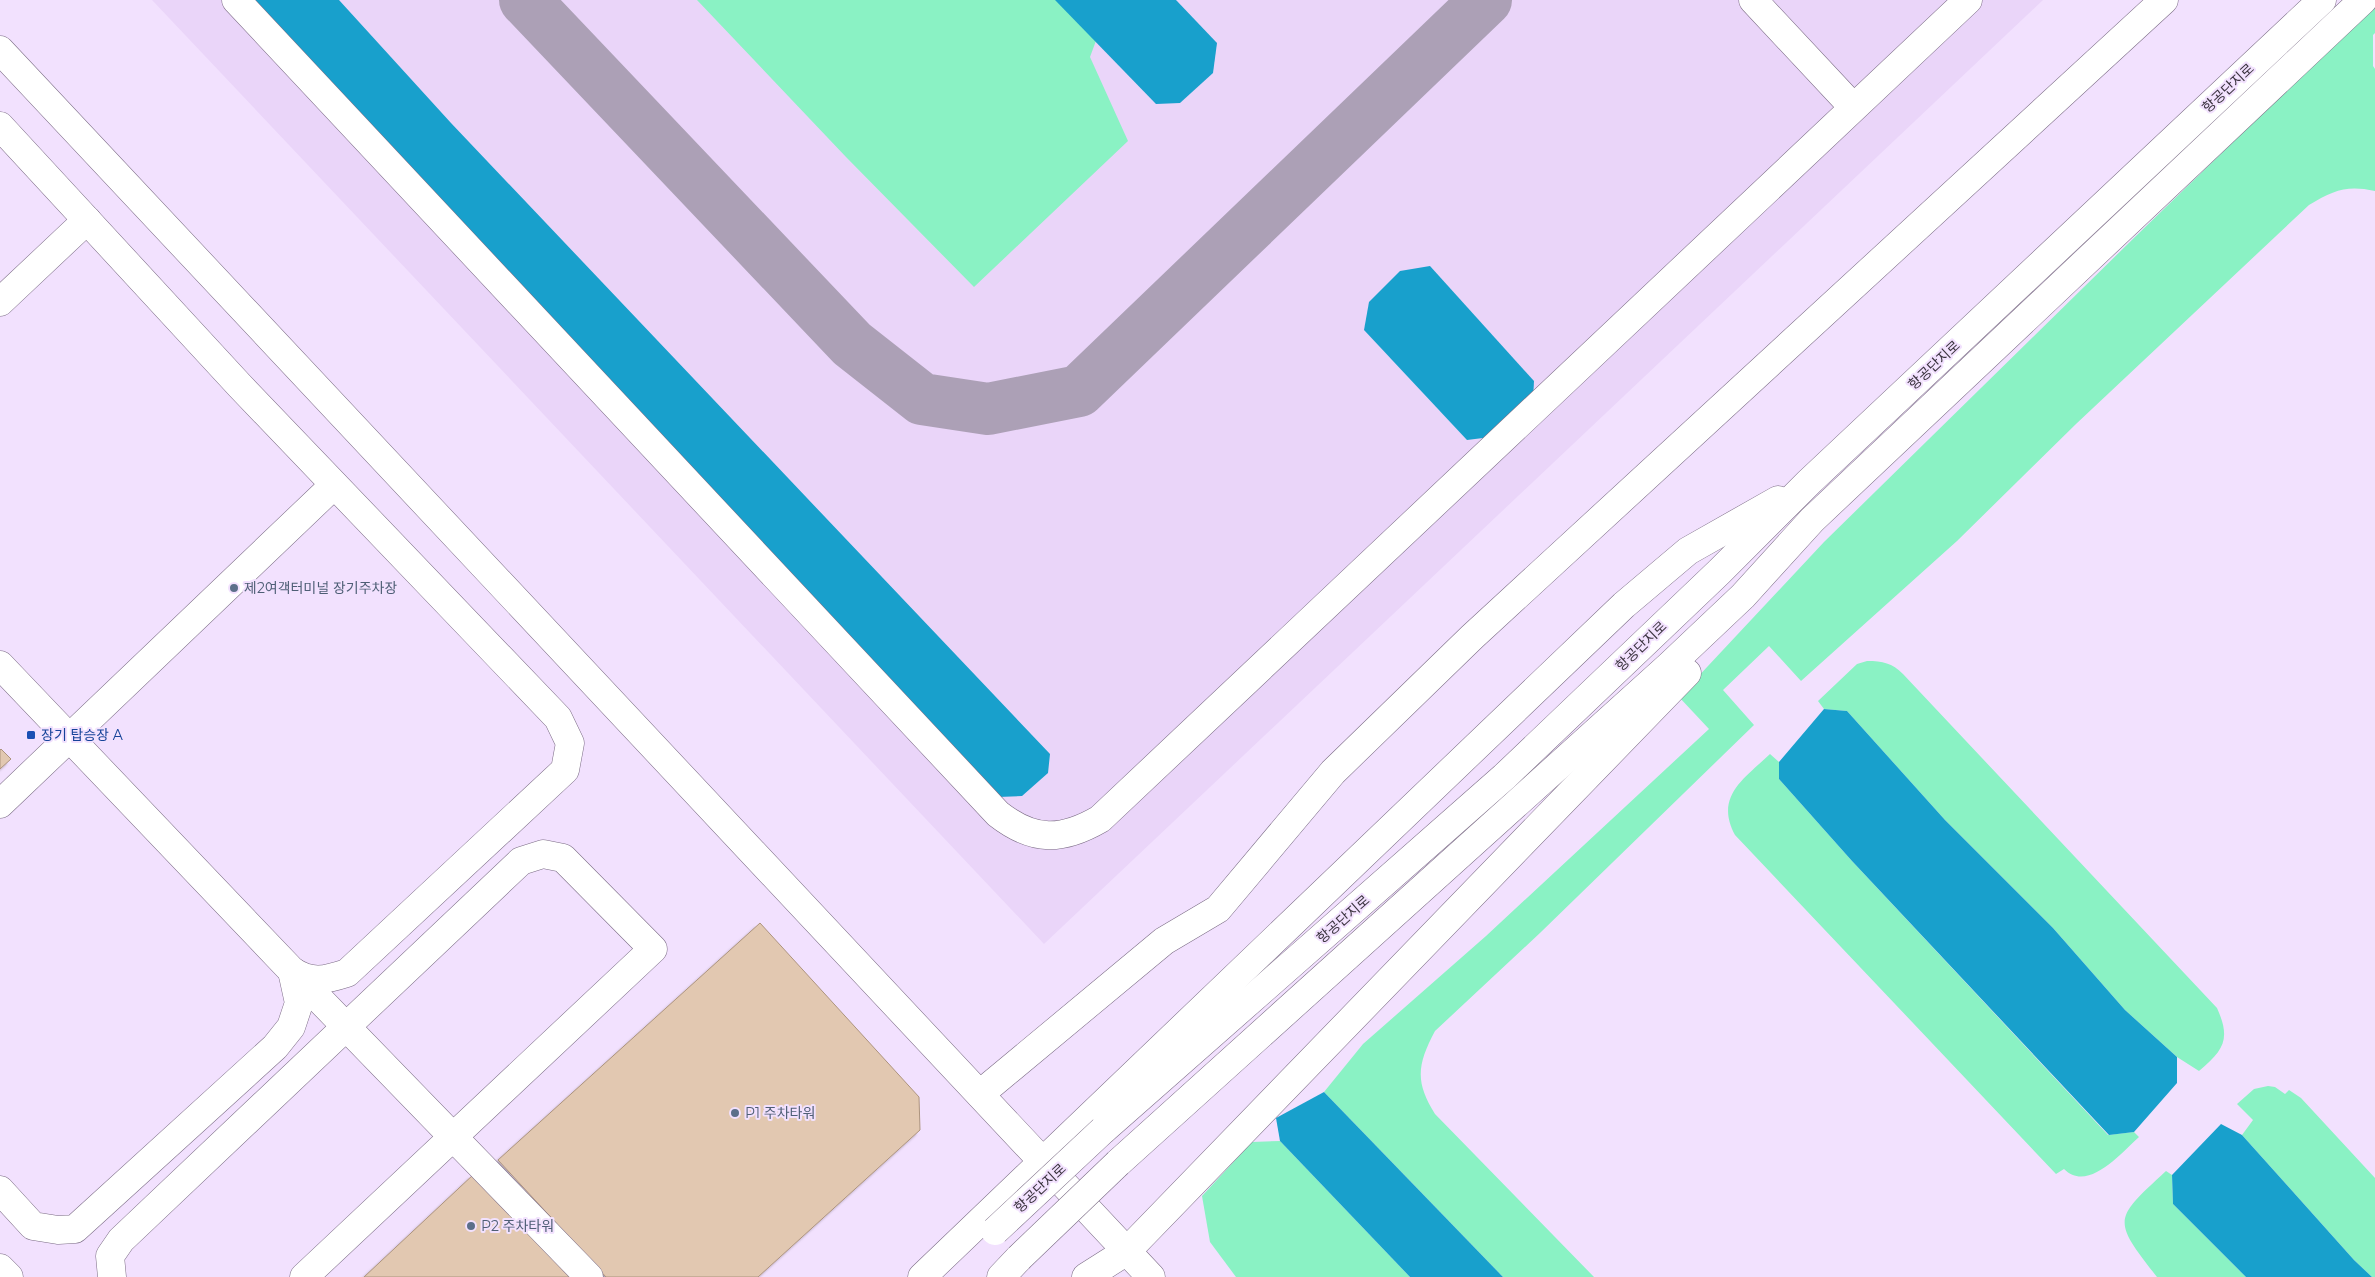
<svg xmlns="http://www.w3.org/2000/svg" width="2375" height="1277" viewBox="0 0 2375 1277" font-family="Montserrat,'Noto Sans KR',sans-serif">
	<defs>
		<filter id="shadow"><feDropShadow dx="-4.5" dy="4.5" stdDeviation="1" flood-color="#0004"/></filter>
	</defs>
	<rect width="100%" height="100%" fill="#f2e1fe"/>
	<polygon fill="#ead5f9" points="152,0 2043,0 1044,944"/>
	<g fill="#8af2c4">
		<polygon points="697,0 1111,0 1090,57 1128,141 974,287 846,157"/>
		<path d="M2375 5V33L2373 35V66L2375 69V191C2347 185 2334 190 2309 205L2076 424 1957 541 1801 681 1769 646 1723 690 1754 725 1541 932 1435 1031C1417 1065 1415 1082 1435 1114L1594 1277H1503L1324 1092 1363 1044 1486 936 1709 729 1679 697 1824 542 2137 235Z"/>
		<path d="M1867 661C1883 661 1892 663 1903 674L2217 1008C2231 1039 2224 1050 2199 1071L2177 1057 2125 1010 2053 928 1945 820 1847 711 1824 709 1818 701 1857 664Z"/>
		<path d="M1770 754 1779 762V779L1852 861 2108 1135 2134 1132 2139 1137C2121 1153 2088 1193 2064 1169L2056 1174 1735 835C1714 796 1745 778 1770 754Z"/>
		<polygon points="2268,1086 2275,1087 2285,1094 2289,1090 2301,1098 2375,1178 2375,1277 2372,1277 2354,1260 2242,1135 2253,1120 2237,1104 2254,1089"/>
		<polygon points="1280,1141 1410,1277 1236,1277 1210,1242 1202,1196 1252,1142"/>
		<path d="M2166 1171 2172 1175 2173 1204 2246 1277H2157C2112 1219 2113 1220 2166 1171Z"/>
	</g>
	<g fill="#18a0cc">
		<polygon points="246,0 339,0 451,123 1050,754 1048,773 1022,796 998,797"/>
		<polygon points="1055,0 1176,0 1217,43 1213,73 1180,103 1156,104"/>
		<polygon points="1430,266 1534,381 1533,400 1491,437 1467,440 1364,330 1369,302 1400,271"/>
		<polygon points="1824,709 1847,711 1945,820 2053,928 2125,1010 2177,1057 2177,1083 2134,1132 2109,1135 1852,861 1779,779 1779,762"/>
		<polygon points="1324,1092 1503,1277 1410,1277 1280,1141 1276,1118"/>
		<polygon points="2221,1124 2242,1135 2354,1260 2372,1277 2246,1277 2173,1204 2172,1175"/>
	</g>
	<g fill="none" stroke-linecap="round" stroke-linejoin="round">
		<polyline stroke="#aca0b6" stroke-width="52" points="525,0 852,344 922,399 988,409 1079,391 1486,0"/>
	</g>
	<g fill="#e2c8b1" stroke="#ad947e" filter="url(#shadow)">
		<polygon points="1,749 11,759 0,769 0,750"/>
		<polygon points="760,923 919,1097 920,1130 758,1277 606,1277 498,1160"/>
		<polygon points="474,1174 571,1277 364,1277"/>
	</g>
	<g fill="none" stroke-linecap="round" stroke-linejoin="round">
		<g stroke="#7b6c85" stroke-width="29">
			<g id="minor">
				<path d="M236 0 998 814C1034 842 1062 841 1100 819L1968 0"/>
				<polyline points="1753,0 1853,107"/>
				<polyline points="0,50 1151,1277"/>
				<path d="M0 126 240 386 558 718 570 743 565 770 347 973C325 980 312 984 292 971"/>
				<polyline points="0,302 87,220"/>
				<polyline points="0,665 292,971 589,1277"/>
				<polyline points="0,804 334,485"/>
				<polyline points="980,1094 1164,941 1218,909 1333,772 1472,637 2164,0"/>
				<polyline points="1103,1130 1504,777 1719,572 1809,482 2322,0"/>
				<polyline points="1118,1163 1669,666 1743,596 1812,520 2363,0"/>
				<polyline points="0,1190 33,1226 58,1230 75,1229 275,1047 291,1027 299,1003 292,971"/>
				<polyline points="0,1268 9,1277"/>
				<polyline points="112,1277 110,1256 121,1240 521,861 543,854 563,858 653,949 304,1277"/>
				<polyline points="922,1277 1624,605 1688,551 1778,500"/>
				<polyline points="1001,1277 1019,1258"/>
				<polyline points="1086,1277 1127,1251 1687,673"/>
			</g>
		</g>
		<use href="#minor" stroke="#fff" stroke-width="28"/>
		<g stroke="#7b6c85" stroke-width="29" stroke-linecap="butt">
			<g id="minor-bridge">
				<polyline points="995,1231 1103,1130"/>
				<polyline points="1019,1258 1118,1163"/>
			</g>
		</g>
		<use href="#minor-bridge" stroke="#fff" stroke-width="28"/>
	</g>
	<g fill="#5c6f8a" stroke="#f2e1fe" stroke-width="2">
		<circle cx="234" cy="588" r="5"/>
		<circle cx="735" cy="1113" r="5"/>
		<circle cx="471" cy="1226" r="5"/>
	</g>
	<rect fill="#1a4fb4" stroke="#f2e1fe" stroke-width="2" x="26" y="730" width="10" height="10" rx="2.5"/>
	<g text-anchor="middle" stroke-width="4" stroke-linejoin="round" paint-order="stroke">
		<g font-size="14" fill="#3c3540" stroke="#f2e1fe">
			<text transform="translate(2228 88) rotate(-43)" y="5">항공단지로</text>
			<text transform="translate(1934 365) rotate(-43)" y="5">항공단지로</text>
			<text transform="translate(1641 646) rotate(-44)" y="5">항공단지로</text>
			<text transform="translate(1343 919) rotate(-41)" y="5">항공단지로</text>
			<text transform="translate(1040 1188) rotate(-43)" y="5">항공단지로</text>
		</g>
		<g font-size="14" fill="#4e5e75" stroke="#f2e1fe" text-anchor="start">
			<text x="244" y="593">제2여객터미널 장기주차장</text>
			<text x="745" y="1118">P1 주차타워</text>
			<text x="481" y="1231">P2 주차타워</text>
		</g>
		<g font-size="14" fill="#164399" stroke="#f2e1fe" text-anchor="start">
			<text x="41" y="740">장기 탑승장 A</text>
		</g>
	</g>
</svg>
